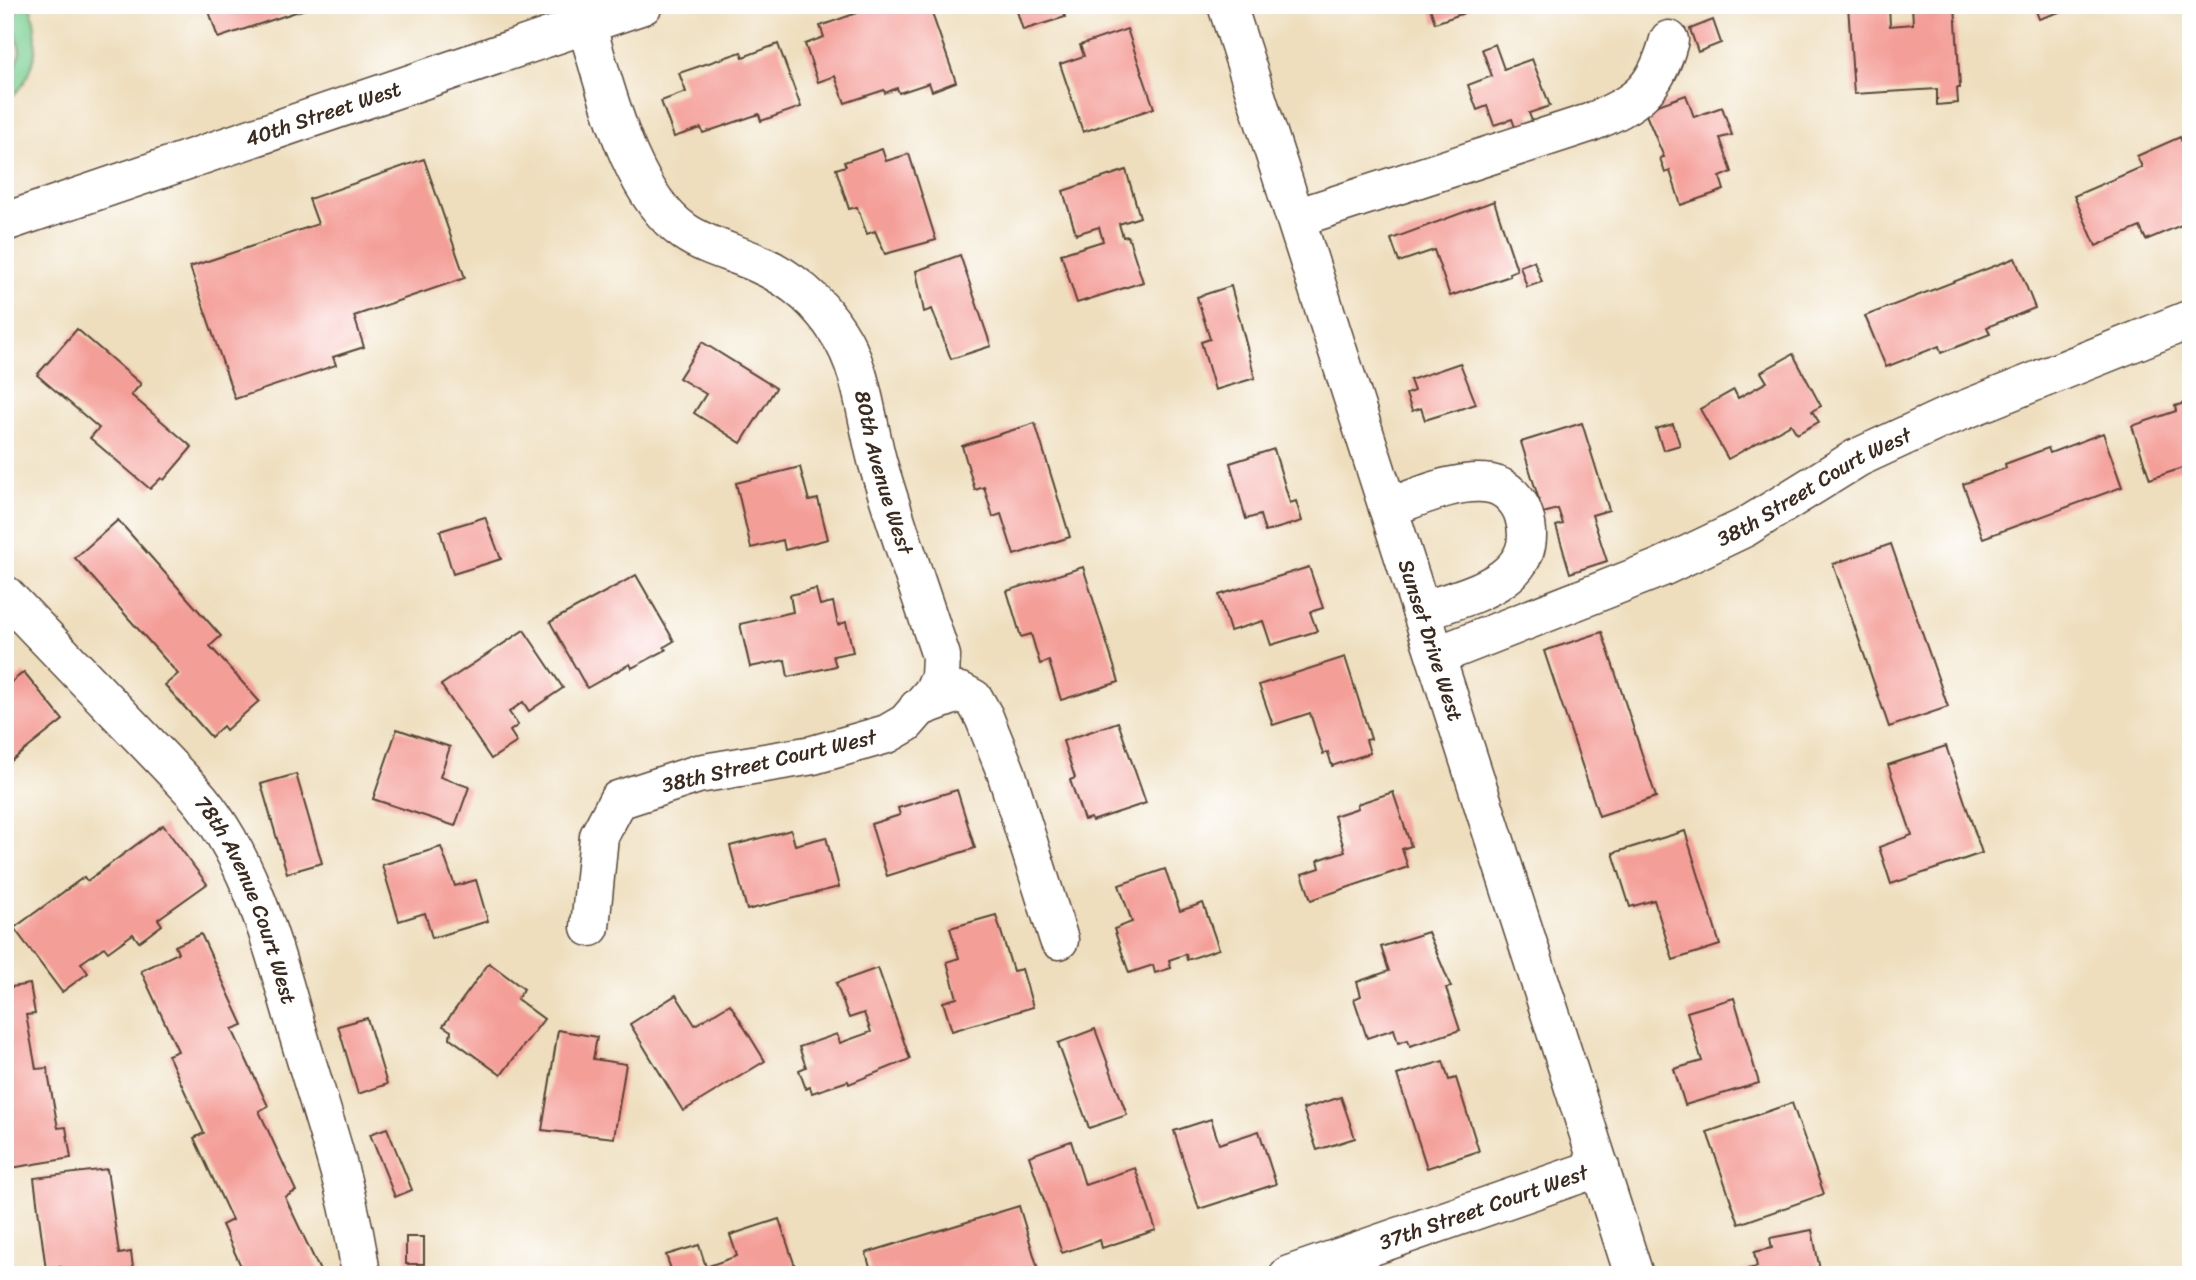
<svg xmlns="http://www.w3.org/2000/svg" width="2196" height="1280" viewBox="0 0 2196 1280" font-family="Sriracha,sans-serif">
	<rect width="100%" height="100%" fill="#fff"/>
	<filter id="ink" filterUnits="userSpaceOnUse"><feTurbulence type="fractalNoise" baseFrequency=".0143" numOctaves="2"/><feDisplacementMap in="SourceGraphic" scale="14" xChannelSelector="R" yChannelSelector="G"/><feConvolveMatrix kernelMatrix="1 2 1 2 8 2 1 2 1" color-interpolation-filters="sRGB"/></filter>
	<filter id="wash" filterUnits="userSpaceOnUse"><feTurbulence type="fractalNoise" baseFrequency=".00686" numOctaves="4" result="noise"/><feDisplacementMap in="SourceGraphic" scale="28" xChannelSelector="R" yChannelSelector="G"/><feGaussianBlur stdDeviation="1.57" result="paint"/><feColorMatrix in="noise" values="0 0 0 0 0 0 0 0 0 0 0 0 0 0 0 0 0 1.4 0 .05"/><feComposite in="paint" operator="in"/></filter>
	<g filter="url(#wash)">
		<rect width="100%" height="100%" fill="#eedebd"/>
		<path fill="#7bcf92" stroke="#5b7c58" stroke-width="2" d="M10 5H30C41 41 38 78 5 102V79L17 63 20 51Z"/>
		<g id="blocks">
			<g fill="#f49e98">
				<polygon points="207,5 314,5 314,6 218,38"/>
				<polygon points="879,5 882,13 904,5 929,5 956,82 932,91 929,83 899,93 897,88 885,93 884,90 845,103 835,76 818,82 805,44 824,37 820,26"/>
				<polygon points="1015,5 1062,5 1065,17 1023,30"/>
				<polygon points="1429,5 1465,5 1467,12 1435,23"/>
				<polygon points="1848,5 1889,5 1890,26 1913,24 1912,5 1955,5 1960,88 1957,88 1958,103 1937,105 1937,89 1854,94"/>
				<polygon points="2034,5 2077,5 2077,6 2039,19"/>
				<polygon points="1713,20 1721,43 1698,52 1690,29"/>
				<polygon points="1127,29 1154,108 1083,132 1060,64 1084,56 1080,45"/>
				<polygon points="778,44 801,107 761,121 759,114 703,133 701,128 674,137 661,101 686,92 679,73 741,52 743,57"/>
				<polygon points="1495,44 1504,69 1532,59 1550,106 1529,113 1532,121 1515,127 1512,119 1494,125 1487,106 1477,110 1468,85 1492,76 1482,49"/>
				<polygon points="1686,95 1694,117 1722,107 1732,135 1720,138 1732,172 1720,177 1724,190 1681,205 1670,171 1665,173 1660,158 1664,157 1644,110"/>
				<polygon points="2180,137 2183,145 2191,142 2191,204 2187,206 2191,221 2146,240 2140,227 2096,246 2074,196 2142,167 2137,156"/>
				<polygon points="882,149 886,161 909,154 936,240 885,254 875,231 867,234 857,207 849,209 836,169 846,166 844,162"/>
				<polygon points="424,159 465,278 354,316 364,347 333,357 336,365 235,399 190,267 318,224 309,199"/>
				<polygon points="1126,170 1140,217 1119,224 1123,237 1128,236 1143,282 1077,303 1061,254 1103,241 1099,227 1076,234 1063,191"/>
				<polygon points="1494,201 1517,270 1509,273 1510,276 1450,296 1434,250 1399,262 1391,239"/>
				<polygon points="960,255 991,346 951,359 932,309 924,312 916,271"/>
				<polygon points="2015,258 2035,308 1987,327 1990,334 1941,353 1939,346 1886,367 1865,316"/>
				<polygon points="1534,261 1542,282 1527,287 1520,266"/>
				<polygon points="1231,286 1255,378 1215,390 1201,342 1210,339 1197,297"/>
				<polygon points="77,329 141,384 131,395 192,447 164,480 161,478 150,489 90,438 99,428 37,375"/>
				<polygon points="702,342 776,388 741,443 694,413 706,394 679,378"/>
				<polygon points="1793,354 1821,406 1812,411 1819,422 1797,434 1791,424 1728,459 1700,409 1734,390 1738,398 1767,382 1761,372"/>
				<polygon points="1460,363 1476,404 1425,420 1421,408 1412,411 1406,394 1414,391 1410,380"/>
				<polygon points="2191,401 2191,465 2150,479 2132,426 2176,411 2175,406"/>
				<polygon points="1035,423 1070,537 1014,555 1001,514 993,517 984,487 975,490 962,446"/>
				<polygon points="1582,423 1609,510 1592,515 1607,561 1570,573 1556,526 1563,524 1558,509 1543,513 1521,442"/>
				<polygon points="1673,424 1680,445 1663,450 1656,429"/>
				<polygon points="2103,433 2122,487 1983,538 1963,484 2006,468 2005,464 2048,448 2050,453"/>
				<polygon points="1274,449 1290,503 1296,501 1302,521 1265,532 1260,515 1246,519 1230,463"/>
				<polygon points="800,467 809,501 818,499 828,539 785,550 783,540 751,548 736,483"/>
				<polygon points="485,517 501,559 453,574 440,531"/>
				<polygon points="118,520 221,636 210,646 259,701 226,730 223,726 211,737 165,685 178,674 75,558"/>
				<polygon points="1891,544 1948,707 1889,727 1833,564"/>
				<polygon points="1083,567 1119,682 1061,700 1049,661 1040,664 1031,634 1021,637 1007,591"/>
				<polygon points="1309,567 1323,608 1310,612 1317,631 1271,645 1263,621 1230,631 1219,595"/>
				<polygon points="636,575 674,641 664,647 666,650 632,668 630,664 587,688 550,622"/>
				<polygon points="816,589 820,605 833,602 838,625 846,622 853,652 833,656 836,666 788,677 785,660 750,667 740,624 793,612 790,595"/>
				<polygon points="524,630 563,688 529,711 523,702 509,712 518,725 510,731 517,742 491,759 441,685"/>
				<polygon points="1602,632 1656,797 1599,816 1544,651"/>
				<polygon points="1345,657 1371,739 1366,740 1370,753 1332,766 1328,752 1323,754 1310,713 1273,725 1259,685"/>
				<polygon points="24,672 63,720 5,766 5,687"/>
				<polygon points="1118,722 1146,803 1092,821 1091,818 1084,820 1070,780 1075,778 1063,741"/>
				<polygon points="397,729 450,747 440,777 469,787 455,826 373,799"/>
				<polygon points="1946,746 1982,853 1891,884 1879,847 1912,835 1888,765"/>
				<polygon points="296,774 322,863 287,873 261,784"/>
				<polygon points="957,790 975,848 887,876 871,824 900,815 898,808"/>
				<polygon points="1393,792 1411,846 1402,849 1408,867 1311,900 1302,874 1320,868 1318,860 1345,851 1334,816 1358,808 1357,804"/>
				<polygon points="163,825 207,884 158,919 162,925 139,942 133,934 108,952 104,947 81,963 88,973 62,992 14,928 84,877 87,881"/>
				<polygon points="791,830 795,845 826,837 839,887 747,910 730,846"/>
				<polygon points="1685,831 1720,945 1673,960 1654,900 1630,907 1613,853"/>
				<polygon points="441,847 455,886 476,880 488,921 432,938 425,913 399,921 382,865"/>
				<polygon points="1165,869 1180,911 1203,903 1219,949 1187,960 1186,954 1169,960 1171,968 1155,973 1153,965 1129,973 1114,929 1132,922 1119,885"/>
				<polygon points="996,915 1013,971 1022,969 1033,1007 952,1031 943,1002 957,998 947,962 959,958 950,928"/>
				<polygon points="1428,932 1451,987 1446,988 1460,1030 1410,1046 1408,1040 1398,1043 1394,1029 1367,1038 1354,999 1361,996 1357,982 1389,971 1381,947"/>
				<polygon points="201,934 243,1025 232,1029 268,1106 259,1111 296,1191 285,1197 322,1275 245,1275 222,1225 232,1220 194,1138 204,1133 168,1055 178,1051 141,971 178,953 175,946"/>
				<polygon points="489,963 524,989 517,999 544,1019 501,1075 450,1038 451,1031 443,1026"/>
				<polygon points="878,968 910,1059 849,1084 848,1081 812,1093 810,1087 806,1089 799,1070 806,1067 799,1047 837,1034 840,1043 871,1032 864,1013 849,1018 836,983"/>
				<polygon points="30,984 35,1014 26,1015 36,1069 47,1068 58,1128 66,1127 71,1158 5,1169 5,988"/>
				<polygon points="676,995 695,1025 730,1004 765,1061 683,1111 630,1024"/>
				<polygon points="1734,998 1759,1083 1685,1105 1674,1069 1702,1061 1687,1012"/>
				<polygon points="367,1018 387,1084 358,1094 338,1026"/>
				<polygon points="1095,1029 1127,1115 1089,1128 1058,1043"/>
				<polygon points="558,1030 597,1037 593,1059 626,1064 614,1138 542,1130"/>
				<polygon points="1443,1061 1449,1080 1456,1078 1479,1151 1427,1168 1397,1075"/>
				<polygon points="1341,1097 1355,1138 1317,1150 1303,1109"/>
				<polygon points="1792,1103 1824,1194 1739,1224 1707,1132"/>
				<polygon points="1211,1119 1219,1144 1259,1131 1276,1184 1199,1209 1174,1131"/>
				<polygon points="387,1128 412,1190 395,1197 370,1134"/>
				<polygon points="1071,1141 1085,1185 1135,1168 1156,1230 1102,1248 1100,1240 1062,1253 1029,1156"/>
				<polygon points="107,1169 119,1254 131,1252 134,1275 62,1275 61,1267 46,1270 34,1178"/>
				<polygon points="1019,1206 1039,1272 1028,1275 872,1275 866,1253"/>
				<polygon points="779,1219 798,1275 673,1275 666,1255 699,1245 706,1267 737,1256 730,1235"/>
				<polygon points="1812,1230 1821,1275 1739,1275 1738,1271 1757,1267 1754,1252 1772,1248 1770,1238"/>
				<rect x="406" y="1237" width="18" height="27"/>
			</g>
		</g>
	</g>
	<g filter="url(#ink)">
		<use href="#blocks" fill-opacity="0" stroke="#564536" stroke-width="2"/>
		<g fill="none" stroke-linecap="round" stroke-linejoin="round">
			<g stroke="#564536" stroke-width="41">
				<g id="minor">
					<path id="s1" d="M1227 5 1634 1275"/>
					<path id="s2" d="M586 24C606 87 628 193 685 232 707 247 735 253 759 264 791 278 819 302 838 332 863 369 866 421 878 464 897 528 920 592 941 656L940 677 933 692 906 723 887 734 813 755 698 774 618 800 599 836 590 927"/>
					<path d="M1296 218 1589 123C1636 104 1656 90 1669 40"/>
					<path id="s3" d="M5 222 643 5"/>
					<path d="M1388 508C1419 497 1458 478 1491 484 1507 487 1520 502 1524 516 1543 580 1468 596 1421 611"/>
					<path id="s4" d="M5 595 192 790C256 861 276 962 304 1053 326 1126 351 1198 361 1275"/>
					<path id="s5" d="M1436 656 1660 568 1744 528 1857 458 1939 420 2191 319"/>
					<polyline points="918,708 961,692 974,699 984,717 1006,772 1059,940"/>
					<path id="s6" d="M1289 1275 1600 1167"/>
				</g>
			</g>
			<use href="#minor" stroke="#fff" stroke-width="38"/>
		</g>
	</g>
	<g text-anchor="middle" stroke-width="5" stroke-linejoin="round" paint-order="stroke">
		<g font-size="21" fill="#3b2a1e" stroke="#fff">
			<text dy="7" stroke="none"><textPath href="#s3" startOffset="336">40th Street West</textPath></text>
			<text dy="7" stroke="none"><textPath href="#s2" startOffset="569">80th Avenue West</textPath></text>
			<text dy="7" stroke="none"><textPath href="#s5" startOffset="415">38th Street Court West</textPath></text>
			<text dy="7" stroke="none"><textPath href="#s1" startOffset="667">Sunset Drive West</textPath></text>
			<text transform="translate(769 761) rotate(-13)" y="7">38th Street Court West</text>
			<text dy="7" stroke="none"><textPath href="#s4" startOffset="394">78th Avenue Court West</textPath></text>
			<text dy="7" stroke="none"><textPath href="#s6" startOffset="206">37th Street Court West</textPath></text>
		</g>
	</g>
	<rect width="2196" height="1280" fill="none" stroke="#fff" stroke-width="28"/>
</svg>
